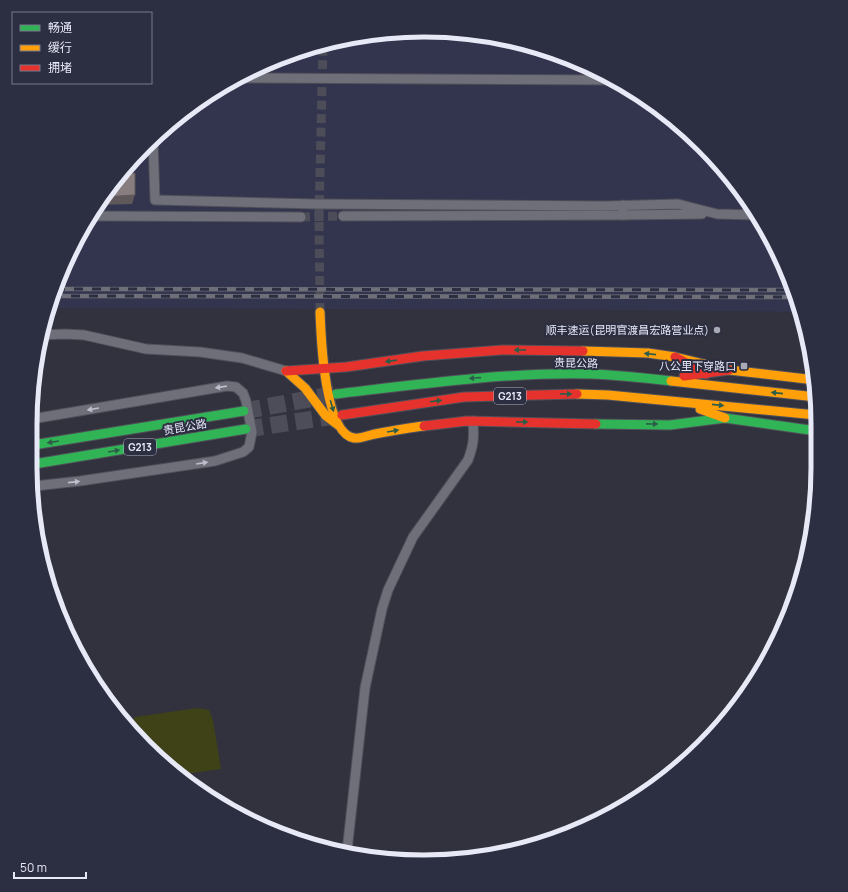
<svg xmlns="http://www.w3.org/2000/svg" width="848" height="892" viewBox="0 0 848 892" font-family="Manrope,'Noto Sans SC',sans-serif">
	<rect width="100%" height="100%" fill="#31323d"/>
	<polygon fill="#33344d" points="450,31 526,43 598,71 664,112 720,164 765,227 797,298 801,312 616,310 49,308 71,250 112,184 164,128 227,83 298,51 373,33"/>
	<polygon fill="#3f4117" points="197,708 209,710 213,720 221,769 179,775 164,764 130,728 135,717"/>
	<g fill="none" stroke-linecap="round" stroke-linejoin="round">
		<g stroke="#4c4d59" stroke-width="9" stroke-dasharray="9 4.5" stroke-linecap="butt">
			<polyline points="301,217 343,216"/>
			<polyline points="320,312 319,217 323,45"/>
		</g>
		<g stroke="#4c4d59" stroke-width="17" stroke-dasharray="17 8" stroke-linecap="butt">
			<polyline points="244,411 336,394"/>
			<polyline points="246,429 342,415"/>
		</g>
		<g stroke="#50505a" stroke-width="11">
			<g id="street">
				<polyline points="239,78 614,80"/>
				<polyline points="153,140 155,200 316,204 605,206 678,204 717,214 756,215"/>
				<polyline points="623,215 702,214"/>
				<polyline points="92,216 301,217"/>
				<polyline points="343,216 623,215 623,205"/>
				<polyline points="41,335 65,334 84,335 146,349 200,352 242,358 286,371"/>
				<polyline points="32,419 227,386 236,387 243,393 246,401 252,432 249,447 243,452 215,461 80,481 35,486"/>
				<path d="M347 851 365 688 382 609 388 590 413 537 468 460C474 444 474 437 473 421"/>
			</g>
		</g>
		<g stroke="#50505a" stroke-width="11">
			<g id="fast">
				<path d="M336 394C420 384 505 372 590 374 617 375 645 378 671 381"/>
				<polyline points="596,424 670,425 725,418 817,431"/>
				<polyline points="33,445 244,411"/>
				<polyline points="34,464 246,429"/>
			</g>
		</g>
		<g stroke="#50505a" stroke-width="11">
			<g id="slow">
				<path d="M320 312C321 336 324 433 354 438 360 439 369 435 375 434 391 431 407 428 424 426"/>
				<polyline points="583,351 648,353 675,357 729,370 815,380"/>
				<polyline points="286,371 305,388 326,416 338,425"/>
				<polyline points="671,381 816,397"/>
				<polyline points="577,394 608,395 816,415"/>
				<polyline points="700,409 725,418"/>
			</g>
		</g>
		<g stroke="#50505a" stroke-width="11">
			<g id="jam">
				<polyline points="675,357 706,374"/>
				<polyline points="286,371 346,367 423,356 502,350 583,351"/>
				<polyline points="684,376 729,370"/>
				<polyline points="342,415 464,397 577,394"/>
				<polyline points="424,426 467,421 596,424"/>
			</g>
		</g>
		<use href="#street" stroke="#6e6f78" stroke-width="9"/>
		<use href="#fast" stroke="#30b455" stroke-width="9"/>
		<use href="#slow" stroke="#ff9f0a" stroke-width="9"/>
		<use href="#jam" stroke="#e5322d" stroke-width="9"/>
		<g stroke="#6e6f78" stroke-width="4.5">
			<g id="rail">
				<polyline points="56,289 794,290"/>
				<polyline points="53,296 797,297"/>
			</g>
		</g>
		<use href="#rail" stroke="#2c2e42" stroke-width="3" stroke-dasharray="9" stroke-linecap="butt"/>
	</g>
	<polygon fill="#5f585a" points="135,195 132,204 98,205 104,197"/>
	<polygon fill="#887e80" stroke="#5f585a" points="135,173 135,195 104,197 112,184 121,174"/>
	<defs><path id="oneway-solid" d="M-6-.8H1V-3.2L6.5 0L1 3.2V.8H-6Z"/></defs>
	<g fill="#2d5d49">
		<use href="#oneway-solid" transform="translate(520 350) rotate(179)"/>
		<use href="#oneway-solid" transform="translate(650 354) rotate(-174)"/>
		<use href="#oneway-solid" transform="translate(391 361) rotate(172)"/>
		<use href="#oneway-solid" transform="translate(475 378) rotate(176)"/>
		<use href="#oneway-solid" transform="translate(777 393) rotate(-174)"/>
		<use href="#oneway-solid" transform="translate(566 394) rotate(1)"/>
		<use href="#oneway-solid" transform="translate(436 401) rotate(-7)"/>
		<use href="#oneway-solid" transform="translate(718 405) rotate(6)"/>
		<use href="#oneway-solid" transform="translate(332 406) rotate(74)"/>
		<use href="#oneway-solid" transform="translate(522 422) rotate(1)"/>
		<use href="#oneway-solid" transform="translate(652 424) rotate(1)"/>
		<use href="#oneway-solid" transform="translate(393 431) rotate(-10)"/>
		<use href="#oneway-solid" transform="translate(53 442) rotate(171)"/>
		<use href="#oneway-solid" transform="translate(114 451) rotate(-10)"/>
	</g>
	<g fill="#bdbecb">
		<use href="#oneway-solid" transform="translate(221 387) rotate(172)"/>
		<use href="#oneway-solid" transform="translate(93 409) rotate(170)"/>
		<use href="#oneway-solid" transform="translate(202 463) rotate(-9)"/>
		<use href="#oneway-solid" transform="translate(74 482) rotate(-6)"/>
	</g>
	<g fill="#a8a9b6" stroke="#2c2e42" stroke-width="1.5">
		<circle cx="717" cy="330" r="4"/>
		<rect x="740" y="362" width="8" height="8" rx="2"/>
	</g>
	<g text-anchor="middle" stroke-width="4" stroke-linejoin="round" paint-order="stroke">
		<g fill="#2c2e42" stroke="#b0b1c1" stroke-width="1">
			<rect x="494" y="388" width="32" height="16" rx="3"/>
			<rect x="124" y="439" width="32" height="16" rx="3"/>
		</g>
		<g font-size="10" font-weight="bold" fill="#e8e9f7">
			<text x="510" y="400">G213</text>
			<text x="140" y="451">G213</text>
		</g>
		<g font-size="11" fill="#e8e9f7" stroke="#2c2e42" text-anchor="end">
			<text x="709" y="334">顺丰速运(昆明官渡昌宏路营业点)</text>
			<text x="736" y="370">八公里下穿路口</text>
		</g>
		<g font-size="11" fill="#e8e9f7" stroke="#2c2e42">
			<text transform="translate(576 363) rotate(1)" y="4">贵昆公路</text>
			<text transform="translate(185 427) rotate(-10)" y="4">贵昆公路</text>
		</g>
	</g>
	<path d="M0 0H848V892H0ZM424 37H424A387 387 0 0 1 811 424V468A387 387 0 0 1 424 855H424A387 387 0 0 1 37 468V424A387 387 0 0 1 424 37Z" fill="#2c2e42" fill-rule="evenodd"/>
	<path fill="none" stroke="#e8e9f7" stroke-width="5" d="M424 37H424A387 387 0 0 1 811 424V468A387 387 0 0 1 424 855H424A387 387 0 0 1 37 468V424A387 387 0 0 1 424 37Z"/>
	<rect x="12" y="12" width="140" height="72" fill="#2c2e42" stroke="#77798a"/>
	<rect x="20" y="25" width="20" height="6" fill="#30b455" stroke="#77798a"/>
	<text x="48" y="32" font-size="12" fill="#e8e9f7">畅通</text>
	<rect x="20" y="45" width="20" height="6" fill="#ff9f0a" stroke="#77798a"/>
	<text x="48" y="52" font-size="12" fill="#e8e9f7">缓行</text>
	<rect x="20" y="65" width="20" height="6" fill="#e5322d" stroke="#77798a"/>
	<text x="48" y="72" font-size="12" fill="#e8e9f7">拥堵</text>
	<path d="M14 872v6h72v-6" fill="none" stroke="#e8e9f7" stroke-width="2"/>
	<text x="20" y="872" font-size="12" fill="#e8e9f7" stroke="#2c2e42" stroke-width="3" paint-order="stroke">50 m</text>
</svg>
